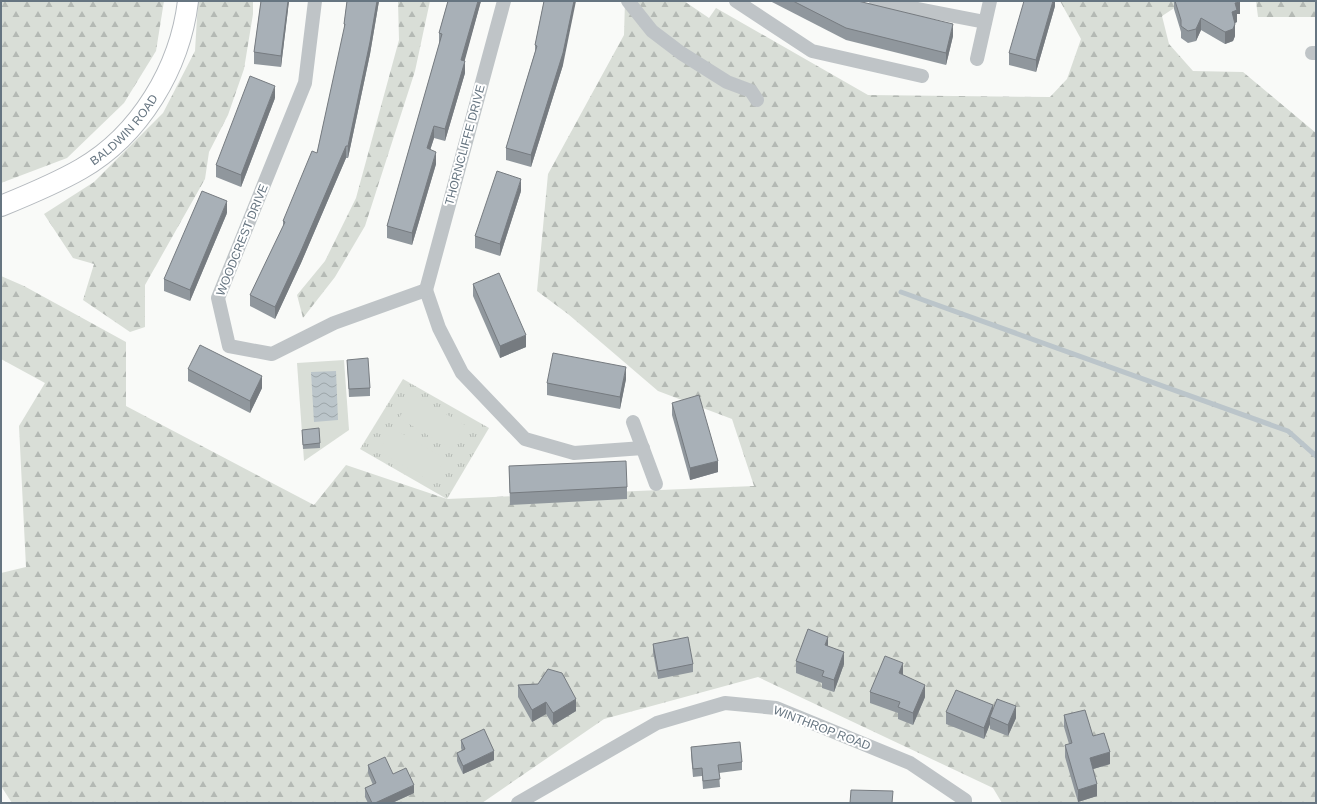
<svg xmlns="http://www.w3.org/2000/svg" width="1317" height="804" viewBox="0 0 1317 804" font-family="Arial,sans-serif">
	<defs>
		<pattern id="grass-tufts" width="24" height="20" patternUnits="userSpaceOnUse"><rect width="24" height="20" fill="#d9ded7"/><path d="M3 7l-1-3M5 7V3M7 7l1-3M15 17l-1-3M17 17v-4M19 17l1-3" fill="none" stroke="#b4b9b4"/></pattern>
		<pattern id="forest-firs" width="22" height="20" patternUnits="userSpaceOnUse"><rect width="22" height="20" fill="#d9ded7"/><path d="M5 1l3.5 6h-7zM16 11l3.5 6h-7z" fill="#b4b9b4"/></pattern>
		<pattern id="water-waves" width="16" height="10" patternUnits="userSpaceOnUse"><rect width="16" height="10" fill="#bbc5ca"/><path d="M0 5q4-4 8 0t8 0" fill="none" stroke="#9ca5a9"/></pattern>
	</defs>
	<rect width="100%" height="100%" fill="#f9faf8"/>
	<polygon fill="url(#grass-tufts)" points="403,379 489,428 447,499 360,449"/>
	<g fill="url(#forest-firs)">
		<polygon points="1,1 164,1 156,51 124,103 67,158 1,183"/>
		<polygon points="198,1 253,1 253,14 244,69 228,115 209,152 205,179 145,285 145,327 130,332 83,300 94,264 73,258 44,214 94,182 163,113 195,51"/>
		<polygon points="398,1 430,1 415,71 365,226 335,277 303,318 297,295 325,261 356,198 399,40"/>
		<polygon points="625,1 684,1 709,18 716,8 868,95 1050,97 1067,79 1081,39 1060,1 1185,1 1162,16 1169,44 1193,71 1243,72 1316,133 1316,803 1002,803 993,788 758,677 604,719 482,803 12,803 1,786 1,573 26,567 19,426 45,383 1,359 1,276 24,286 126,342 126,406 314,505 346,465 447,499 754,486 732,419 658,391 568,314 537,291 548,174 624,35"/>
		<polygon points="1256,1 1316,1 1316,17 1258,17"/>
	</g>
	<g fill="#d9ded7">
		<polygon points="344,360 349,430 304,461 297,363"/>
		<polygon points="413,395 465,425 451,449 399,418"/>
		<polygon points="393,428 445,459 431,482 379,451"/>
	</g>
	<polygon fill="url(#water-waves)" points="336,371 338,420 314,422 311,372"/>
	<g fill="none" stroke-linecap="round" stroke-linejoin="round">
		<polyline stroke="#bbc5ca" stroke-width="5" points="901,292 1288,431 1316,456"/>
		<g stroke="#b4b9be" stroke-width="22">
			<g id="secondary">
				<path id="s1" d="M1 206C28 195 55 184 81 169 140 135 180 68 188 1"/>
			</g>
		</g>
		<g stroke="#bfc4c7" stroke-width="14">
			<polyline points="315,1 305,83 218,298 229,346 272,354 334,323 426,290"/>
			<polyline points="628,1 652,31 681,53 727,82 751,91 757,100"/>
			<polyline points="736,1 812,51 922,76"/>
			<polyline points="876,1 985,22"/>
			<polyline points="1312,53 1316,53"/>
			<polyline points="977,59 990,1"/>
			<polyline points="426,290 439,328 462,373 525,439 574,453 643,448"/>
			<polyline points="426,290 504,1"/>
			<polyline points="633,422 656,484"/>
			<polyline points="518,803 657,723 725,703 776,708 910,763 965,800 965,803"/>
		</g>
		<use href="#secondary" stroke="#fff" stroke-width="20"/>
	</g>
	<g fill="#90979d">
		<polygon points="261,1 289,1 281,67 254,64 254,52"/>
		<polygon points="347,1 379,1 370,54 348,158 346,158 301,263 275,319 250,306 250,295 283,227 283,221 317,153 344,31 344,24"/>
		<polygon points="448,1 481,1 464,61 465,73 445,141 434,138 430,150 436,164 412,245 387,238 387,226 439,45 439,33"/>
		<polygon points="544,1 563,65 531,167 506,160 506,148 535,52 535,45"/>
		<polygon points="770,1 858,1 953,36 946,65 846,40"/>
		<polygon points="1055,1 1055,6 1036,72 1009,65 1009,53"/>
		<polygon points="1174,1 1240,1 1240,14 1237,14 1237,22 1235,23 1235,36 1233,41 1225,44 1201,30 1196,41 1188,43 1181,38 1181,32 1174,9"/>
		<polygon points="275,98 241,187 216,177 216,165"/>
		<polygon points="521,191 500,256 475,248 475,236"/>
		<polygon points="227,213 190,301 164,291 164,279"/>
		<polygon points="473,284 526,347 500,358 473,296"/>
		<polygon points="347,360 370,388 370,396 349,397"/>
		<polygon points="188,369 262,388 250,413 188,381"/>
		<polygon points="626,379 620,409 547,395 547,383"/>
		<polygon points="672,403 718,472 690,480 672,415"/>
		<polygon points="302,430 320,443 320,448 303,449"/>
		<polygon points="509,466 627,487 627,499 510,505"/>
		<polygon points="653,644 693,664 693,672 658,679 653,652"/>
		<polygon points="828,646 844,664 834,692 822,688 822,683 796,673 796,661"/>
		<polygon points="903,675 925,697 913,725 898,719 898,713 870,703 870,692"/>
		<polygon points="538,684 576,711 553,725 546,714 532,722 518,697 518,685"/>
		<polygon points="993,710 1016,718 1008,736 990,729 990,724 984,739 946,724 946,712"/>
		<polygon points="1064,715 1093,736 1110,764 1093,769 1097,796 1078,802 1065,757 1065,745 1069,744 1064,727"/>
		<polygon points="461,740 494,760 463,774 457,761 457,753 462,751 461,748"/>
		<polygon points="691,747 742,762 742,770 719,773 720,787 703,789 702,776 693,777 691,755"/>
		<polygon points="368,765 393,774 414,793 392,803 368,803 365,797 365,788 373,785 368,773"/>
	</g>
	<g fill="#767b80">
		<polygon points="288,1 289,1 281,67 281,56"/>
		<polygon points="377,1 379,1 370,54 348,158 348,146"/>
		<polygon points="478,1 481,1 463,67 465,61 465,73 445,141 445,129 461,60"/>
		<polygon points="574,1 576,1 563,65 531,167 531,155"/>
		<polygon points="1053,1 1055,1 1055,6 1036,72 1036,60"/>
		<polygon points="1240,2 1240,14 1237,14 1237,22 1232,24 1232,12 1235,3"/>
		<polygon points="1201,18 1201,30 1196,41 1196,29"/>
		<polygon points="953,24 953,36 946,65 946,53"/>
		<polygon points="1235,24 1235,36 1233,41 1225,44 1225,32"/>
		<polygon points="275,86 275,98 241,187 241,175"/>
		<polygon points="434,126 434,138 427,160 427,148"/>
		<polygon points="346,146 346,158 301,263 275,319 275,307"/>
		<polygon points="436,152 436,164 412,245 412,233"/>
		<polygon points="521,179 521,191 500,256 500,244"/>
		<polygon points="227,201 227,213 190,301 190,290"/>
		<polygon points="526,335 526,347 500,358 500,346"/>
		<polygon points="626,367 626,379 620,409 620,397"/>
		<polygon points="262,376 262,388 250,413 250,401"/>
		<polygon points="718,461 718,472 690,480 690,468"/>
		<polygon points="828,637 828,648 825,645"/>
		<polygon points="844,652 844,664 834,692 834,680"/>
		<polygon points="903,663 903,675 899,673"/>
		<polygon points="925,685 925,697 913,725 913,713"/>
		<polygon points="576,699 576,711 553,725 553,713"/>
		<polygon points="546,702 546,714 532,722 532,710"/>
		<polygon points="993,705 993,717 990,717 990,724 984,739 984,728"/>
		<polygon points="1016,706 1016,718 1008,736 1008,725"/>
		<polygon points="494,751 494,760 463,774 463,766"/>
		<polygon points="1110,752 1110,764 1090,770 1090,758"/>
		<polygon points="1097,784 1097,796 1078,802 1078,790"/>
		<polygon points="414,785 414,793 392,803 375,803"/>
	</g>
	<g fill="#a8b0b7" stroke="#767b80">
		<polygon points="261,1 288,1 281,56 254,52"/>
		<polygon points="347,1 377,1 370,42 348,146 346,146 301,251 275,307 250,295 285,222 283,221 312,151 317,153 345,24 344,24"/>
		<polygon points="448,1 478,1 461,60 465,61 445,129 434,126 427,148 436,152 412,233 387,226 442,34 439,33"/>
		<polygon points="544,1 574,1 563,53 531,155 506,148 537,46 535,45"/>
		<polygon points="793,1 858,1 953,24 946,53 846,28"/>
		<polygon points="1024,1 1053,1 1036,60 1009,53"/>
		<polygon points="1175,1 1240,1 1240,2 1235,3 1237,10 1232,12 1235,24 1233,29 1225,32 1201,18 1196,29 1188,31 1181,26 1181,20"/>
		<polygon points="250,76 275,86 241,175 216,165"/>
		<polygon points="497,171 521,179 500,244 475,236"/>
		<polygon points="202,191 227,201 190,290 164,279"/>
		<polygon points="499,273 526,335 500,346 473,284"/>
		<polygon points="200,345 262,376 250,401 188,369"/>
		<polygon points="553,353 626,367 620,397 547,383"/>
		<polygon points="368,358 370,388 349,389 347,360"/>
		<polygon points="699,395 718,461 690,468 672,403"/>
		<polygon points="319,428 320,443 303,445 302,430"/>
		<polygon points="626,461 627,487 510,493 509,466"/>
		<polygon points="808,629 828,637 825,645 844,652 834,680 822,676 824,671 796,661"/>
		<polygon points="688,637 693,664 658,671 653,644"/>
		<polygon points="885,656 903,663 899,673 925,685 913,713 898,707 900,702 870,692"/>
		<polygon points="548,669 562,673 576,699 553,713 546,702 532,710 518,685 538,684"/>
		<polygon points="956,690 993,705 984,728 946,712"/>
		<polygon points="997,699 1016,706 1008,725 990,717"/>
		<polygon points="1085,710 1093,736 1104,733 1110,752 1090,758 1097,784 1078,790 1065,745 1072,743 1064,715"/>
		<polygon points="484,729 494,751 463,766 457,753 465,749 461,740"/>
		<polygon points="740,742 742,762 718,765 720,779 703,781 702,768 693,769 691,747"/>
		<polygon points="385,757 393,774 406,768 414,785 375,803 372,803 365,788 376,783 368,765"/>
		<polygon points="851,790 893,791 892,803 850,803"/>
	</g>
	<g text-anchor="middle" stroke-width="4" stroke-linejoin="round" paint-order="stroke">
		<g font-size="12" fill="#667581" stroke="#fff">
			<text dy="4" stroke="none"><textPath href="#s1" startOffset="147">BALDWIN ROAD</textPath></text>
			<text transform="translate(465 145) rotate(-75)" y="4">THORNCLIFFE DRIVE</text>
			<text transform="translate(242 240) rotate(-68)" y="4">WOODCREST DRIVE</text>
			<text transform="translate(822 728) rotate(21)" y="4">WINTHROP ROAD</text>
		</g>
	</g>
	<rect width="1317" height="804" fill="none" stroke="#667581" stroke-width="4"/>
</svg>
